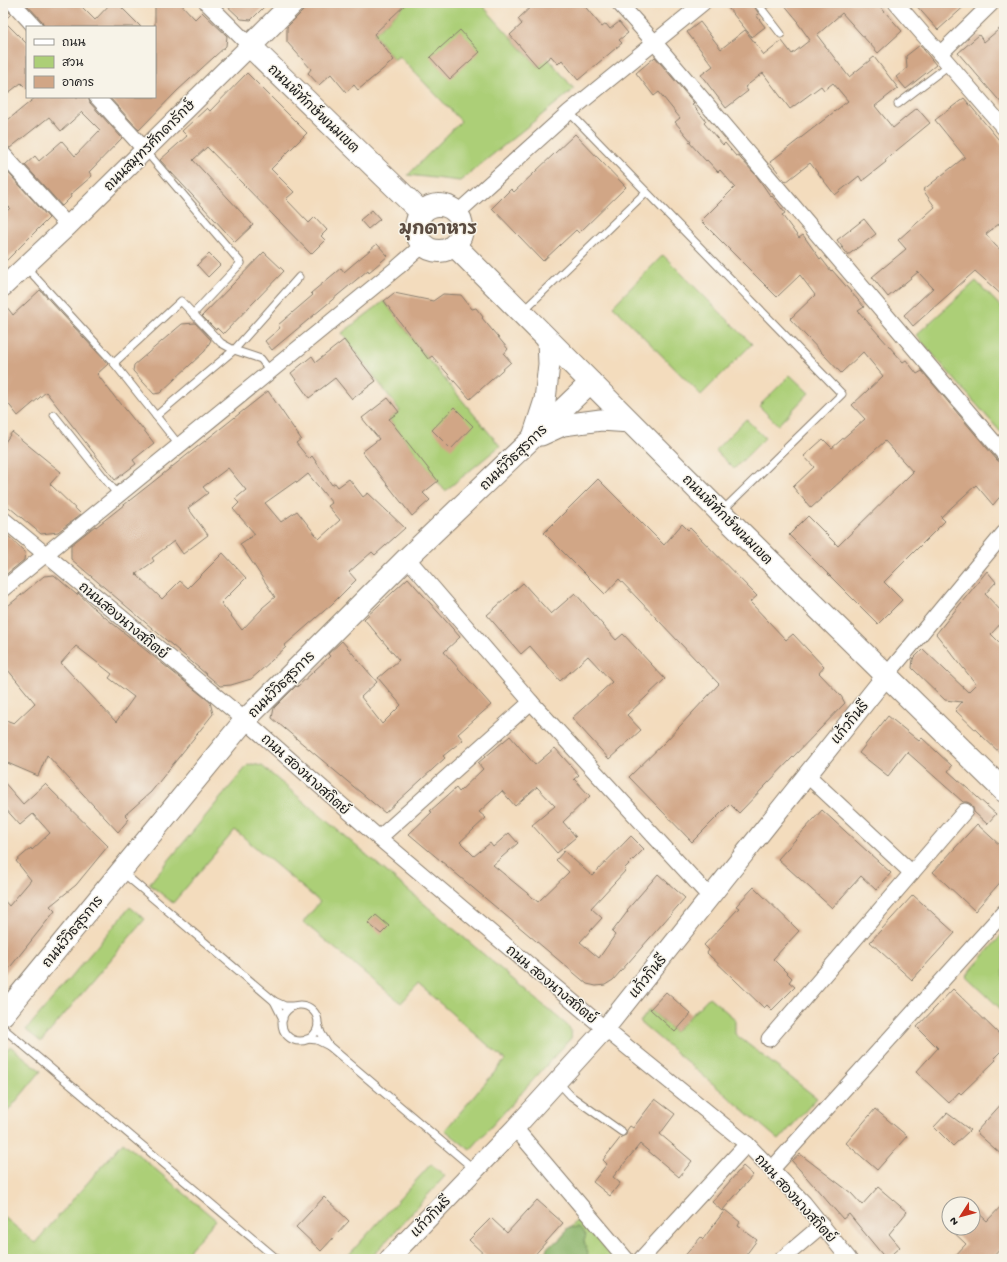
<svg xmlns="http://www.w3.org/2000/svg" width="1007" height="1262" viewBox="0 0 1007 1262" font-family="'Gochi Hand','Playpen Sans Thai',sans-serif">
	<rect width="100%" height="100%" fill="#f7f3e8"/>
	<filter id="ink" filterUnits="userSpaceOnUse"><feTurbulence type="fractalNoise" baseFrequency=".025" numOctaves="2"/><feDisplacementMap in="SourceGraphic" scale="8" xChannelSelector="R" yChannelSelector="G"/><feConvolveMatrix kernelMatrix="1 2 1 2 8 2 1 2 1" color-interpolation-filters="sRGB"/></filter>
	<filter id="wash" filterUnits="userSpaceOnUse"><feTurbulence type="fractalNoise" baseFrequency=".012" numOctaves="4" result="noise"/><feDisplacementMap in="SourceGraphic" scale="16" xChannelSelector="R" yChannelSelector="G"/><feGaussianBlur stdDeviation="0.9" result="paint"/><feColorMatrix in="noise" values="0 0 0 0 0 0 0 0 0 0 0 0 0 0 0 0 0 1.4 0 .05"/><feComposite in="paint" operator="in"/></filter>
	<g filter="url(#wash)">
		<rect width="100%" height="100%" fill="#f3dcbd"/>
		<g fill="#accf77" stroke="#64764a">
			<polygon points="407,3 480,3 538,67 548,58 574,89 460,181 408,175 461,121 399,56 394,60 374,34"/>
			<polygon points="663,255 752,344 701,395 613,306"/>
			<polygon points="976,281 1004,310 1004,436 916,335"/>
			<polygon points="384,301 428,359 500,446 445,491 389,419 400,411 342,333"/>
			<polygon points="790,375 809,393 778,425 759,406"/>
			<polygon points="746,419 765,438 734,469 715,450"/>
			<path d="M252 764 262 766 568 1026C571 1030 572 1033 571 1038L470 1150 445 1130 505 1060 418 984 401 1003 303 922 320 902 235 830 173 903 149 884 248 765Z"/>
			<polygon points="130,907 145,919 41,1042 26,1030"/>
			<polygon points="1004,932 1004,1012 966,976"/>
			<polygon points="709,997 735,1019 735,1034 817,1098 779,1140 640,1022 650,1009 675,1032"/>
			<polygon points="10,1046 41,1071 3,1117 3,1054"/>
			<polygon points="123,1142 216,1220 181,1259 3,1259 3,1216 35,1243"/>
			<polygon points="431,1164 445,1176 370,1259 345,1259"/>
			<polygon points="580,1217 617,1259 541,1259"/>
		</g>
		<path fill="#89b268" stroke="#526742" d="M579 1227 586 1235 584 1241 588 1254 585 1259H548C542 1247 551 1243 561 1240L567 1228Z"/>
		<g id="blocks">
			<g fill="#d1a686" fill-rule="evenodd">
				<polygon points="3,3 4,3 6,9 11,14 4,21 27,44 27,89 21,83 3,97"/>
				<polygon points="25,3 78,3 95,20 111,3 117,3 141,27 44,27 42,21"/>
				<polygon points="155,3 180,3 195,19 202,12 227,36 226,46 177,91 139,130 109,97 155,97"/>
				<polygon points="224,3 268,3 251,20 241,19"/>
				<polygon points="309,3 407,3 374,34 394,60 358,90 354,85 346,92 331,74 319,85 308,73 311,69 287,42 287,27 302,12"/>
				<polygon points="535,3 582,3 602,27 606,24 610,29 619,22 628,33 619,40 622,43 578,80 562,60 558,64 551,56 538,67 510,35 522,24 518,19"/>
				<polygon points="724,3 752,3 759,14 756,15 765,27 752,37"/>
				<polygon points="763,3 776,3 767,8"/>
				<polygon points="783,3 877,3 902,31 878,53 842,13 817,35 849,77 874,57 898,88 875,106 893,128 917,108 930,123 885,160 886,162 862,181 859,176 835,195 810,163 786,182 770,162 848,101 833,83 824,90 821,86 790,109 763,73 745,87 748,91 726,108 701,75 713,66 687,32 700,22 721,49 745,30 764,55 782,41 792,54 810,40 797,22 798,21"/>
				<polygon points="914,3 968,3 938,30"/>
				<polygon points="1004,25 1004,106 958,53 979,35 984,42"/>
				<polygon points="460,30 480,52 450,79 430,57"/>
				<polygon points="920,45 936,65 906,89 896,77 907,68 906,56"/>
				<polygon points="655,57 694,103 692,104 706,121 704,123 723,145 725,143 736,156 738,155 741,159 756,175 771,197 772,196 785,213 782,215 799,238 803,235 820,259 821,258 831,271 832,270 864,307 858,311 903,362 906,360 917,374 922,371 997,460 1004,465 1004,492 993,505 976,485 941,517 945,521 884,582 902,600 878,624 789,535 808,516 838,546 913,472 885,441 811,508 793,487 814,467 804,456 823,439 832,448 865,419 852,405 883,376 863,352 841,373 790,319 815,295 800,275 777,297 701,221 735,187 720,170 718,172 707,160 706,161 689,142 691,141 675,122 680,118 659,92 654,96 636,73"/>
				<polygon points="247,73 307,133 271,169 294,192 286,199 309,223 315,217 327,230 321,236 325,240 311,254 207,147 193,160 253,225 235,242 160,160 187,136 182,131 207,108 210,111"/>
				<polygon points="36,97 88,97 90,103 122,138 89,172 92,176 70,195 71,197 62,206 25,165 35,156 39,161 62,141 75,156 100,130 82,112 61,131 49,117 10,148 3,145 3,124"/>
				<polygon points="964,98 1004,146 1004,220 986,234 995,245 1004,253 1004,297 975,271 913,326 904,315 933,288 918,272 888,297 872,277 906,249 898,240 935,207 923,190 965,157 935,120"/>
				<polygon points="575,134 626,187 579,233 576,230 543,261 492,208 511,189 514,192"/>
				<polygon points="3,167 49,218 3,264 3,215 10,208 3,201"/>
				<polygon points="372,210 380,219 368,229 360,220"/>
				<polygon points="864,219 876,234 848,255 837,240"/>
				<polygon points="377,244 388,256 369,272 368,270 272,350 265,341 280,328 278,325 313,295 311,293 341,268 344,272"/>
				<polygon points="264,252 284,271 223,334 217,328 216,330 202,316"/>
				<polygon points="209,254 220,265 208,277 197,265"/>
				<polygon points="40,290 108,364 97,374 117,400 118,400 138,425 139,424 154,443 133,460 136,464 115,480 46,392 18,416 3,397 3,302 13,315"/>
				<polygon points="394,293 433,301 443,294 461,295 472,309 476,308 483,317 482,318 508,349 504,354 511,362 470,399 432,356 428,359 384,301"/>
				<polygon points="195,323 211,340 205,351 160,393 154,394 133,371 134,365 182,324"/>
				<polygon points="344,340 376,381 352,399 335,378 309,398 291,373 312,356 316,362"/>
				<path d="M268 391 301 439 296 443 309 459 312 456 332 485 335 483 338 487 349 479 363 497 368 493 405 528 375 555 372 552 349 572 356 580 332 604 284 646 286 647 258 673 251 679 231 685 220 686 71 559V545L95 526 96 527ZM228 468 246 490 235 499 239 503 233 509 255 534 240 544 275 597 262 608V609L242 630 221 603 246 578 223 553 188 588 180 581 162 599 136 574 154 561 152 558 174 541 183 554 208 535 188 508 208 493 203 487ZM308 474 332 503 328 506 340 520 319 539 297 511 281 522 265 503 296 481 297 483Z"/>
				<polygon points="388,398 399,412 389,419 438,481 423,493 430,500 412,516 362,452 379,439 362,418"/>
				<polygon points="454,407 473,426 451,449 432,430"/>
				<polygon points="12,432 61,472 50,484 81,514 58,532 41,534 3,502 3,445"/>
				<polygon points="598,479 664,545 682,524 688,530 690,528 757,596 750,602 786,640 793,634 824,667 819,673 841,696 845,703 739,813 730,804 692,842 629,777 666,741 719,684 619,579 605,594 544,533"/>
				<polygon points="3,531 25,552 24,560 3,577"/>
				<polygon points="987,571 996,582 985,594 1004,614 1004,620 991,634 1004,647 1004,757 955,710 962,702 945,700 912,668 913,659 923,649 968,692 976,684 936,634"/>
				<path d="M54 575 77 595 78 593 96 610 210 702 213 714 151 792 125 815 129 819 118 832 47 755 38 776 3 761V719L14 723 35 703 3 664V610L44 576ZM76 646 112 674 109 678 134 697 116 722 61 663Z"/>
				<polygon points="408,578 460,637 444,652 491,705 458,734 463,740 443,756 445,758 385,813 272,718 274,708 296,686 297,687 330,656 328,654 342,641 377,682 361,697 382,724 401,705 378,678 399,660 364,619"/>
				<polygon points="523,583 551,614 575,593 616,640 623,634 665,679 627,715 641,730 609,759 572,718 612,682 588,656 560,681 530,646 521,654 487,615"/>
				<polygon points="888,716 919,741 922,738 952,766 948,771 996,814 987,824 974,812 973,808 971,804 967,802 963,802 907,752 888,776 859,753"/>
				<polygon points="510,736 535,765 555,748 579,775 574,779 590,796 563,822 576,837 557,853 532,825 555,806 537,787 515,806 502,791 479,812 486,818 460,842 474,856 490,843 493,847 509,833 518,843 493,865 538,902 569,872 556,860 564,851 592,876 631,836 644,849 624,869 626,870 591,908 602,918 580,942 599,958 615,935 612,932 628,911 627,910 658,874 685,898 613,980 605,985 596,986 587,984 409,834 432,812 430,811 456,788 459,792 483,769 478,763"/>
				<polygon points="3,781 23,804 45,784 108,846 76,885 50,906 55,911 3,976 3,899 9,906 31,880 16,861 31,848 32,850 50,833 33,814 20,825 3,806"/>
				<polygon points="822,810 891,873 876,890 861,876 832,908 778,859"/>
				<polygon points="977,824 1004,849 1004,878 975,911 933,872"/>
				<polygon points="754,887 799,931 773,959 792,978 789,982 795,987 772,1010 767,1005 764,1008 707,953 709,950 704,945 739,908 736,906"/>
				<polygon points="913,895 955,933 912,980 870,942"/>
				<polygon points="376,915 389,926 381,934 368,923"/>
				<polygon points="953,989 1004,1039 1004,1048 994,1058 996,1060 961,1094 959,1092 949,1103 916,1072 938,1048 917,1027"/>
				<polygon points="666,992 691,1014 675,1032 650,1009"/>
				<polygon points="655,1099 675,1114 660,1134 692,1161 679,1177 640,1144 613,1177 620,1183 610,1196 593,1182 607,1164 603,1160 621,1137 626,1135 627,1130 630,1126 633,1128"/>
				<polygon points="1004,1101 1004,1157 976,1132"/>
				<polygon points="875,1109 907,1136 877,1170 846,1143"/>
				<polygon points="947,1113 970,1130 953,1146 934,1127"/>
				<polygon points="800,1154 851,1193 862,1205 878,1187 907,1212 889,1234 900,1247 886,1259 849,1214 843,1219 792,1161"/>
				<polygon points="743,1166 753,1175 722,1211 712,1202"/>
				<polygon points="324,1197 349,1221 321,1251 296,1227"/>
				<polygon points="537,1200 563,1223 531,1259 489,1259 469,1240 491,1218 507,1233"/>
				<polygon points="1004,1203 1004,1245 991,1259 952,1259 966,1244 949,1228 973,1228 973,1208 987,1221"/>
				<polygon points="725,1210 740,1222 738,1226 757,1240 743,1259 682,1259 701,1237 703,1239"/>
			</g>
		</g>
	</g>
	<g filter="url(#ink)">
		<use href="#blocks" fill-opacity="0" stroke="#887c6c" stroke-width="1"/>
		<g fill="none" stroke-linecap="round" stroke-linejoin="round">
			<g stroke="#887c6c" stroke-width="9">
				<g id="service">
					<polyline points="757,3 781,34"/>
					<polyline points="898,104 949,65"/>
					<polyline points="569,112 842,394 722,511"/>
					<polyline points="145,150 241,263 193,314"/>
					<polyline points="25,266 114,363 179,445"/>
					<polyline points="523,311 646,192"/>
					<polyline points="114,363 181,301 221,343 234,350 261,359 270,371"/>
					<polyline points="54,415 118,495"/>
					<polyline points="156,416 234,350 299,277"/>
					<polyline points="122,872 274,1001"/>
					<circle cx="300" cy="1023" r="18"/>
					<polyline points="283,1019 274,1001 285,1006 294,1006"/>
					<polyline points="3,1028 277,1259"/>
					<polyline points="307,1039 317,1040 329,1046 321,1033 318,1024"/>
					<polyline points="329,1046 474,1169"/>
					<polyline points="558,1082 571,1096 622,1132"/>
				</g>
			</g>
			<g stroke="#887c6c" stroke-width="17">
				<g id="minor">
					<polyline points="13,3 35,27"/>
					<polyline points="207,3 250,46"/>
					<polyline points="619,3 654,42 1004,454"/>
					<polyline points="896,3 1004,128"/>
					<polyline points="940,54 992,3"/>
					<polyline points="97,97 145,150"/>
					<polyline points="3,154 68,226"/>
					<polyline points="456,214 569,112 703,3"/>
					<polyline points="3,519 245,720 379,838 605,1029 747,1144 804,1203 849,1259"/>
					<polyline points="407,558 531,702 710,897"/>
					<polyline points="3,589 398,267 423,245"/>
					<polyline points="886,676 1004,533"/>
					<polyline points="807,775 912,873"/>
					<polyline points="379,838 531,702"/>
					<polyline points="769,1039 965,811"/>
					<polyline points="515,1128 626,1259"/>
					<polyline points="772,1169 1004,912"/>
					<polyline points="641,1259 747,1144"/>
					<polyline points="782,1259 822,1225"/>
				</g>
			</g>
			<g stroke="#887c6c" stroke-width="21">
				<g id="tertiary">
					<polyline points="3,287 68,226 250,46"/>
					<polyline points="389,1259 515,1128 605,1029 886,676"/>
				</g>
			</g>
			<g stroke="#887c6c" stroke-width="23">
				<g id="secondary">
					<polyline points="541,435 563,425 601,420 630,422"/>
					<polyline points="533,437 545,400 549,364 548,340"/>
					<polyline points="3,1015 245,720 407,558 591,382"/>
				</g>
			</g>
			<g stroke="#887c6c" stroke-width="24">
				<g id="primary">
					<polyline points="293,3 250,46 422,213"/>
					<circle cx="439" cy="228" r="23"/>
					<polyline points="454,245 720,512 1004,791"/>
				</g>
			</g>
			<use href="#service" stroke="#fff" stroke-width="7"/>
			<use href="#minor" stroke="#fff" stroke-width="15"/>
			<use href="#tertiary" stroke="#fff" stroke-width="19"/>
			<use href="#secondary" stroke="#fff" stroke-width="21"/>
			<use href="#primary" stroke="#fff" stroke-width="22"/>
		</g>
	</g>
	<g text-anchor="middle" stroke-width="3" stroke-linejoin="round" paint-order="stroke">
		<g font-size="14" fill="#1c1c1c" stroke="#f7f3e8">
			<text transform="translate(314 108) rotate(44)" y="5">ถนนพิทักษ์พนมเขต</text>
			<text transform="translate(149 145) rotate(-45)" y="5">ถนนสมุทรศักดารักษ์</text>
			<text transform="translate(513 457) rotate(-44)" y="5">ถนนวิวิธสุรการ</text>
			<text transform="translate(728 519) rotate(45)" y="5">ถนนพิทักษ์พนมเขต</text>
			<text transform="translate(124 620) rotate(40)" y="5">ถนนสองนางสถิตย์</text>
			<text transform="translate(281 684) rotate(-45)" y="5">ถนนวิวิธสุรการ</text>
			<text transform="translate(849 722) rotate(-51)" y="5">แก้วกินรี</text>
			<text transform="translate(306 774) rotate(42)" y="5">ถนน สองนางสถิตย์</text>
			<text transform="translate(72 931) rotate(-51)" y="5">ถนนวิวิธสุรการ</text>
			<text transform="translate(647 976) rotate(-51)" y="5">แก้วกินรี</text>
			<text transform="translate(552 984) rotate(40)" y="5">ถนน สองนางสถิตย์</text>
			<text transform="translate(796 1198) rotate(48)" y="5">ถนน สองนางสถิตย์</text>
			<text transform="translate(430 1216) rotate(-46)" y="5">แก้วกินรี</text>
		</g>
		<g font-size="18" font-weight="bold" fill="#5b4c41" stroke="#f7f3e8">
			<text x="438" y="234">มุกดาหาร</text>
		</g>
	</g>
	<rect width="1007" height="1262" fill="none" stroke="#f7f3e8" stroke-width="16"/>
	<rect x="26" y="26" width="130" height="72" fill="#f7f3e8" stroke="#9f9d96"/>
	<rect x="34" y="39" width="20" height="6" fill="#ffffff" stroke="#9f9d96"/>
	<text x="62" y="46" font-size="12" fill="#1c1c1c">ถนน</text>
	<rect x="34" y="56" width="20" height="12" fill="#accf77" stroke="#9f9d96"/>
	<text x="62" y="66" font-size="12" fill="#1c1c1c">สวน</text>
	<rect x="34" y="76" width="20" height="12" fill="#d1a686" stroke="#9f9d96"/>
	<text x="62" y="86" font-size="12" fill="#1c1c1c">อาคาร</text>
	<g transform="translate(961 1216) rotate(234)"><circle r="19" fill="#f7f3e8" stroke="#9f9d96"/>
	<path d="M0-3L7 15L0 10L-7 15Z" fill="#c8321e"/>
	<text y="-6" font-size="11" font-weight="bold" text-anchor="middle" fill="#1c1c1c">N</text>
	</g>
</svg>
